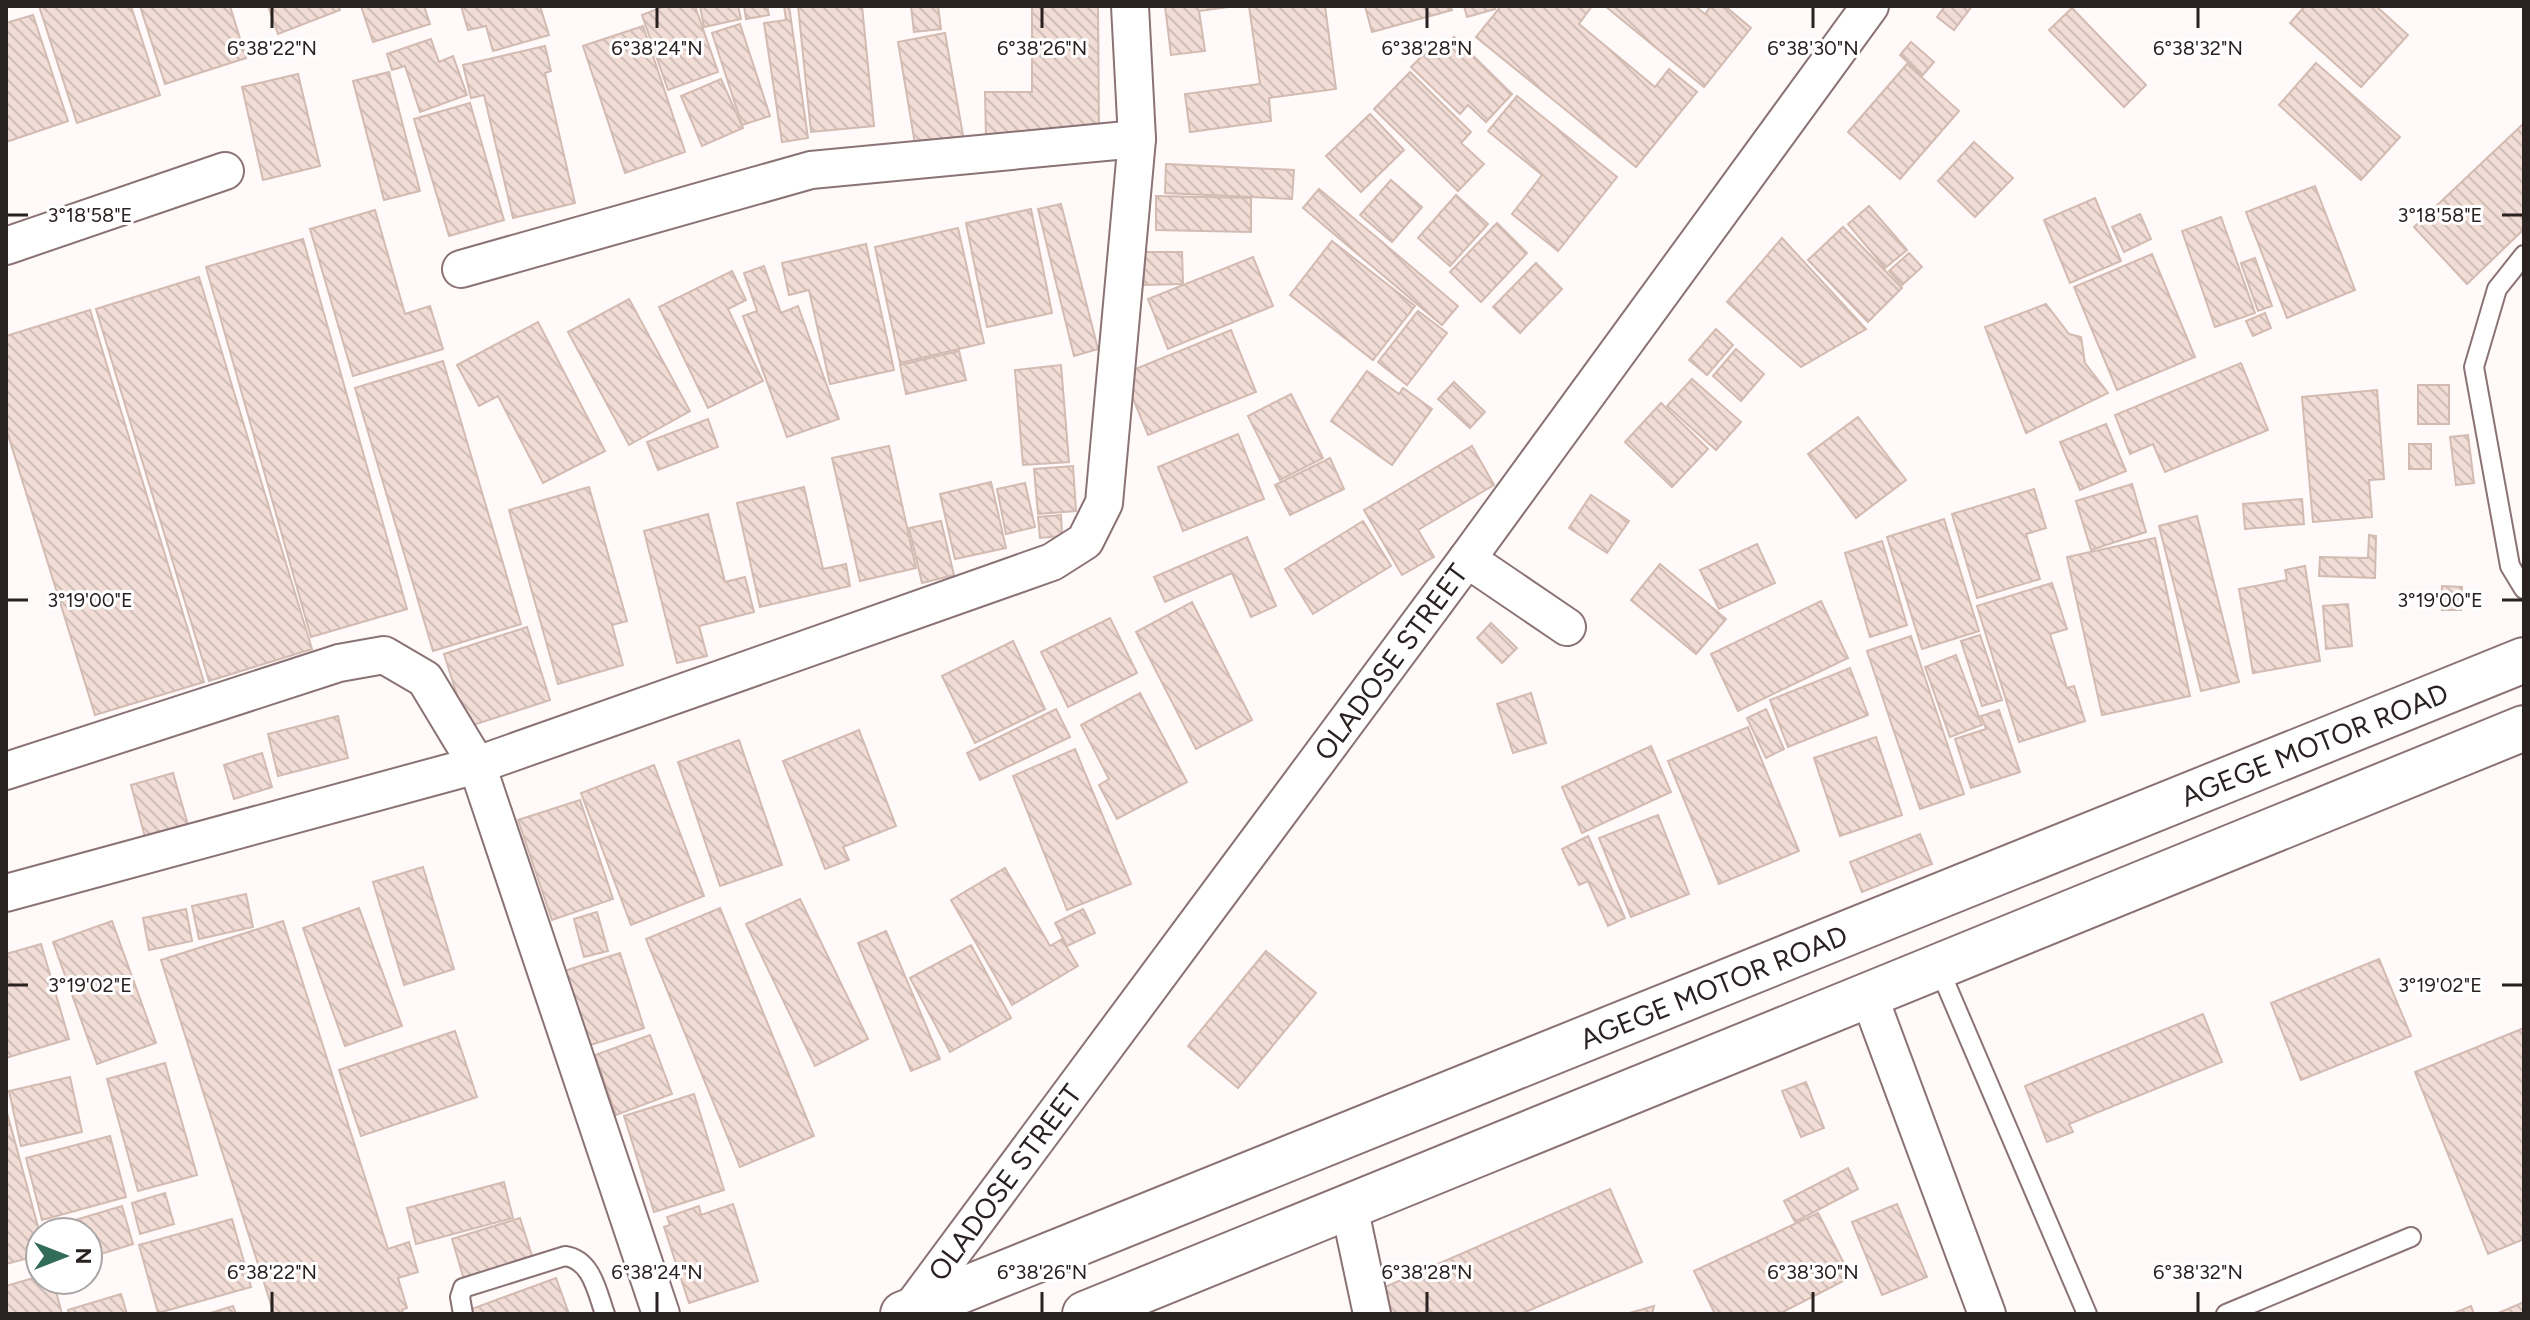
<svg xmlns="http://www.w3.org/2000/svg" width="2530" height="1320" viewBox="0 0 2530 1320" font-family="Figtree,sans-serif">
	<defs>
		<pattern id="building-back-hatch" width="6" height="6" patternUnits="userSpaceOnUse" patternTransform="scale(2)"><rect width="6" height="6" fill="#f1ddd5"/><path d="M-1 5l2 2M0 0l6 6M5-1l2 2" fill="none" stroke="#cfbdb7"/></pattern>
	</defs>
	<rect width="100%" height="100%" fill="#fff9f9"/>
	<g fill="url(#building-back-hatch)" stroke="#d3bbb2" stroke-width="2">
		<polygon points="39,6 131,6 160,95 77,123"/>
		<polygon points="140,6 230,6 246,58 165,84"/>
		<polygon points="268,6 338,6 340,10 278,34"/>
		<polygon points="361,6 424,6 430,24 373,42"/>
		<polygon points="461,6 540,6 549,35 493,51 486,26 468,30"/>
		<polygon points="665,6 695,6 718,72 668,90 642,15"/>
		<polygon points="700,6 738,6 741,19 704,27"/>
		<polygon points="744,6 767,6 769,15 746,19"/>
		<polygon points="784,6 789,6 808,138 782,142 764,23 786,20"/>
		<polygon points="798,6 862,6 874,126 811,132"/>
		<polygon points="911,6 938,6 941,29 914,32"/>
		<polygon points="1032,6 1098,6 1099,139 986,139 985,92 1032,92"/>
		<polygon points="1165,6 1236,6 1199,11 1205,51 1171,55"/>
		<polygon points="1249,6 1325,6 1336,89 1269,98 1271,121 1190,132 1185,94 1260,84"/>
		<polygon points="1365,6 1450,6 1452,10 1372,32"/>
		<polygon points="1464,6 1494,6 1495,9 1467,17"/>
		<polygon points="1501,6 1592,6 1579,24 1655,87 1669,69 1697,92 1636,167 1476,37"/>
		<polygon points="1605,6 1695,6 1705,14 1711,6 1725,6 1751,28 1704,87"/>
		<polygon points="1945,6 1972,6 1954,30 1937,17"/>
		<polygon points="2305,6 2376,6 2408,35 2361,87 2290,23"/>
		<polygon points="2072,8 2146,85 2124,107 2049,30"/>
		<polygon points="33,15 68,121 6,142 6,23"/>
		<polygon points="740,24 770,116 742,125 712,33"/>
		<polygon points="643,26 685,152 625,173 583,46"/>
		<polygon points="945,33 964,141 916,150 898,42"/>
		<polygon points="1454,37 1512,94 1486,122 1468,105 1460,114 1411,67 1432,46 1439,53"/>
		<polygon points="431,39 439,62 453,56 467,95 420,112 405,66 392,70 387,54"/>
		<polygon points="1911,42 1934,62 1922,76 1900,55"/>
		<polygon points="545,46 551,71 545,73 575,203 513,218 484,95 471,98 463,65"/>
		<polygon points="2316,63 2400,137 2361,180 2279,105"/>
		<polygon points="1907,64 1959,111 1900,179 1848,132"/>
		<polygon points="389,72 420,191 384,200 353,81"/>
		<polygon points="1410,72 1471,132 1461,143 1484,164 1458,191 1374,109"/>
		<polygon points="298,74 320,166 263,180 242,87"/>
		<polygon points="721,79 743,128 702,146 681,96"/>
		<polygon points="1517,96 1617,177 1558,251 1512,214 1542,175 1488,131"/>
		<polygon points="470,103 504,220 449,236 414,119"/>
		<polygon points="1370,114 1404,150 1361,192 1326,156"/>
		<polygon points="2524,123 2524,229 2467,284 2414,227"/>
		<polygon points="1974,142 2013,178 1975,217 1938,181"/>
		<polygon points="1166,164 1294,170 1292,199 1165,193"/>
		<polygon points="1391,180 1422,207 1392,242 1360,215"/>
		<polygon points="2315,186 2355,290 2287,318 2246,212"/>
		<polygon points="1319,189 1458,306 1442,325 1303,208"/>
		<polygon points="1456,195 1488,224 1450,266 1418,238"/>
		<polygon points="1156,196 1251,198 1251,232 1156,230"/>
		<polygon points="2095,198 2121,261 2070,283 2044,220"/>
		<polygon points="1061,204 1098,349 1074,356 1038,209"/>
		<polygon points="1869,206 1907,250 1885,268 1848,224"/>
		<polygon points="1031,209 1052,313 987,327 966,223"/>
		<polygon points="375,210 405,314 430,306 443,349 353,376 310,229"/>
		<polygon points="2140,214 2151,239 2124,252 2112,227"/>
		<polygon points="2221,217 2255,313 2215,327 2182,231"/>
		<polygon points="1497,223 1527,253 1481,302 1450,272"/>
		<polygon points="1843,227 1902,288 1868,322 1808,260"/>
		<polygon points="958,228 984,343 900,363 875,247"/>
		<polygon points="1782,238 1866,329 1801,367 1727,302"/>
		<polygon points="303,239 407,609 311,637 206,267"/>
		<polygon points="1332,241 1415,306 1373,360 1290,295"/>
		<polygon points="866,244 894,370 830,384 809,290 789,295 782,263"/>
		<polygon points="1144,252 1182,252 1183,284 1144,285"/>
		<polygon points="1909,253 1922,267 1902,285 1889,271"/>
		<polygon points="2152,254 2195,357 2117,390 2074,287"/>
		<polygon points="1253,257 1273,306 1168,349 1148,299"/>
		<polygon points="2255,258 2272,306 2258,311 2241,263"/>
		<polygon points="1536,263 1562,289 1520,333 1493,307"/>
		<polygon points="764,266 781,313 798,306 839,419 787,437 743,316 757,311 744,273"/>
		<polygon points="732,271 746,300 728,309 763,381 708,408 659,307"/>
		<polygon points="199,277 312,649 209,681 96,309"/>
		<polygon points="629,299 690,411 629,445 568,332"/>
		<polygon points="2046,304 2069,334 2081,337 2085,363 2108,393 2026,433 1985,327"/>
		<polygon points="90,310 204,682 95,715 6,428 6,336"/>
		<polygon points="1418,311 1447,333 1407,385 1378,362"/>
		<polygon points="2265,313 2271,328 2253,336 2246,321"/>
		<polygon points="538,322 605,451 543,483 498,396 479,406 457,365"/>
		<polygon points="1716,329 1733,345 1707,375 1689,360"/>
		<polygon points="1231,330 1256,392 1148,435 1123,374"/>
		<polygon points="1736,349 1764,374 1741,401 1713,376"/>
		<polygon points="959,351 966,380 906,394 900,365"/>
		<polygon points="443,361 521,624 433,651 355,388"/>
		<polygon points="2241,363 2268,430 2165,472 2153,444 2130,454 2115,415"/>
		<polygon points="1061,365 1069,462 1023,465 1015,370"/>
		<polygon points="1367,371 1399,394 1403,388 1432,409 1392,465 1331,421"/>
		<polygon points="1692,379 1741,422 1716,450 1667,406"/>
		<polygon points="1454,382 1485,412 1470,428 1438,399"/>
		<rect x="2418" y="385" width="31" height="39"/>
		<polygon points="2377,390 2384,479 2369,480 2372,517 2313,522 2302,397"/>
		<polygon points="1291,394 1323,458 1280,480 1248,416"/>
		<polygon points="1661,403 1708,449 1672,487 1625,442"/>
		<polygon points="1858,417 1906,480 1856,518 1808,454"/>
		<polygon points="708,419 718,447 658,470 647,442"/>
		<polygon points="2106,424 2126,471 2080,490 2060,442"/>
		<polygon points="1238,434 1264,499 1183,531 1158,467"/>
		<polygon points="2468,435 2474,483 2456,485 2450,437"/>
		<rect x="2409" y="444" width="22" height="25"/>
		<polygon points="889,446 916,568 860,581 832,458"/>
		<polygon points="1472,446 1494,485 1418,530 1434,557 1402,575 1364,510"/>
		<polygon points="1330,458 1344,489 1290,515 1275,485"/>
		<polygon points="1073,466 1076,511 1038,514 1034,469"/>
		<polygon points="991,482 1006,548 955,559 940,494"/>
		<polygon points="1025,483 1035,527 1006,534 997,489"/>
		<polygon points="2132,484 2146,532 2091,550 2076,501"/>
		<polygon points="589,487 627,621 612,625 623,665 558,684 509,510"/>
		<polygon points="804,487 823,569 846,564 850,586 760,607 737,503"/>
		<polygon points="2034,489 2046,528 2026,534 2040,579 1977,598 1952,514"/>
		<polygon points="1591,495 1629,521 1607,553 1569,528"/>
		<polygon points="2302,499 2304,524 2245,529 2243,504"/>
		<polygon points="708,514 725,582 745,577 754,612 699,626 707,656 677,663 644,531"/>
		<polygon points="1061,515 1062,536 1040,538 1038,517"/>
		<polygon points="2197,516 2239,682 2201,691 2159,526"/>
		<polygon points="1944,519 1979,631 1922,649 1887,537"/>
		<polygon points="941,521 954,575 922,583 909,528"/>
		<polygon points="1363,521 1391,566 1313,614 1285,569"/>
		<polygon points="2369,535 2376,536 2375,578 2319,576 2320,557 2368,558"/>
		<polygon points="1247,537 1276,606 1251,617 1232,573 1165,602 1154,577"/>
		<polygon points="2155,538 2190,696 2102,715 2067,557"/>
		<polygon points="1882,541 1907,625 1870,637 1845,553"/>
		<polygon points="1757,544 1775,583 1719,609 1700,570"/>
		<polygon points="1660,564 1726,619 1696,654 1631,600"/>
		<polygon points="2305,566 2320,661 2253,673 2239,589 2287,580 2285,570"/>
		<polygon points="2052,583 2067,629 2050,634 2067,688 2074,686 2085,721 2019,742 1977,606"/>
		<polygon points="2442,586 2462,587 2461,610 2442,610"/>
		<polygon points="1821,601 1848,658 1738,711 1711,654"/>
		<polygon points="1192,602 1252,720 1196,749 1136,632"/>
		<polygon points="2348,604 2352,646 2326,649 2323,606"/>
		<polygon points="1110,618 1137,673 1068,707 1041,652"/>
		<polygon points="1491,623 1517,648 1502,663 1477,638"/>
		<polygon points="527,627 550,700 467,727 444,654"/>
		<polygon points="1980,635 2002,700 1982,706 1961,641"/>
		<polygon points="1911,636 1964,794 1920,809 1867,651"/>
		<polygon points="1013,641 1045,709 975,743 942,676"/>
		<polygon points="1956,655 1982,725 1950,737 1925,667"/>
		<polygon points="1850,668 1868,715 1788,747 1770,700"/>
		<polygon points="1140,693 1187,782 1117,819 1099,785 1109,779 1081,725"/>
		<polygon points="1531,693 1546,743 1513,753 1497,704"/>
		<polygon points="1056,709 1070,737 980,780 967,753"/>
		<polygon points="1766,709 1784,749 1766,758 1747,718"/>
		<polygon points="1999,710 2020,772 1971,788 1955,739 1986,729 1981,716"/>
		<polygon points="338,716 348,758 278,776 268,734"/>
		<polygon points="1748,727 1799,851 1719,884 1668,761"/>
		<polygon points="859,730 896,826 843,847 849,860 825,869 783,761"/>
		<polygon points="1876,737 1902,815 1840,836 1814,758"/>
		<polygon points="739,740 782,865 720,886 678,762"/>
		<polygon points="1651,746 1671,792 1582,833 1562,787"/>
		<polygon points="1075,749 1131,884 1067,910 1013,776"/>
		<polygon points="262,753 272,787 234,799 224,765"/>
		<polygon points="654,765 704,896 631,925 581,793"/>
		<polygon points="173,773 188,825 145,837 131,785"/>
		<polygon points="580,800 613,899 552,920 518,820"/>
		<polygon points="1658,815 1689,894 1631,917 1599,838"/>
		<polygon points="1920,834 1932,864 1862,892 1850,862"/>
		<polygon points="1588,836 1625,918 1608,926 1588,881 1579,885 1562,849"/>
		<polygon points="423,867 454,969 404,985 373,882"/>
		<polygon points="1005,868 1050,946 1062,939 1078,966 1012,1005 951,900"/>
		<polygon points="246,894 253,927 199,939 192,906"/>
		<polygon points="800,899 868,1039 815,1066 746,924"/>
		<polygon points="359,908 402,1026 345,1046 303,928"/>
		<polygon points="720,908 814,1136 740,1167 646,939"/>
		<polygon points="186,909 192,941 149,950 143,918"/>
		<polygon points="1083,909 1095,933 1067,946 1055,923"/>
		<polygon points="597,912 608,951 584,957 574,919"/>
		<polygon points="112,921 156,1043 97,1064 53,942"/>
		<polygon points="283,921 388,1249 409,1242 418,1272 398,1278 407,1308 402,1310 403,1314 274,1314 161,960"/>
		<polygon points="886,931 940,1059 911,1071 858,943"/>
		<polygon points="41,944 69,1039 6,1058 6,954"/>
		<polygon points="971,945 1011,1018 950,1052 910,978"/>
		<polygon points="1266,951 1316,993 1238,1088 1188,1046"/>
		<polygon points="620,953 644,1028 581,1048 558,973"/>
		<polygon points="2379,959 2411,1036 2301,1080 2271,1003"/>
		<polygon points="2203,1014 2222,1062 2069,1124 2073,1132 2047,1142 2025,1086"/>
		<polygon points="2524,1028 2524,1239 2488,1254 2415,1072"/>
		<polygon points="455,1031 477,1097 361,1136 339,1070"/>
		<polygon points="650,1035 672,1094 616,1115 595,1055"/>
		<polygon points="165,1063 197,1175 138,1191 107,1079"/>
		<polygon points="70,1077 82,1132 21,1146 9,1091"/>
		<polygon points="1806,1082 1824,1128 1801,1137 1782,1091"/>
		<polygon points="694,1094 724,1190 654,1212 624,1116"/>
		<polygon points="6,1109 40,1234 40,1255 6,1264"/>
		<polygon points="110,1136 126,1197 42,1220 26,1158"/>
		<polygon points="1848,1168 1858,1189 1795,1222 1784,1201"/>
		<polygon points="504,1182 513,1218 416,1244 407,1208"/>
		<polygon points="1610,1189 1642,1262 1521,1314 1388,1314 1378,1290"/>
		<polygon points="165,1193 174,1224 140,1234 132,1203"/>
		<polygon points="733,1204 758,1281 689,1303 664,1227 670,1225 667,1217 699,1206 701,1215"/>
		<polygon points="1897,1204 1927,1277 1882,1295 1852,1222"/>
		<polygon points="122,1206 133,1244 88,1258 88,1232 53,1232 52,1227"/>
		<polygon points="1818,1213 1851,1277 1779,1314 1715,1314 1694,1271"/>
		<polygon points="520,1218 534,1262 465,1283 452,1239"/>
		<polygon points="232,1219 251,1287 158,1313 139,1245"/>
		<polygon points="40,1276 40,1280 53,1280 62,1314 6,1314 6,1286"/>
		<polygon points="556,1278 569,1314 467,1314 466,1311"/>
		<polygon points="121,1294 127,1314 69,1314 68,1310"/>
		<polygon points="2524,1302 2524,1314 2496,1314"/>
		<polygon points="233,1306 236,1314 207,1314"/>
		<polygon points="1654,1306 1652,1314 1626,1314"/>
		<polygon points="2471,1306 2474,1314 2452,1314"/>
	</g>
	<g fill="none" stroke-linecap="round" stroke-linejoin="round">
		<g stroke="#8b7375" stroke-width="22">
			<g id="lane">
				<polyline points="2524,255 2497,289 2474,367 2510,566 2524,589"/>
				<polyline points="1938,966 2087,1314"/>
				<path d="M463 1314 460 1297 463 1288 565 1256C592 1260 597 1292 605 1314"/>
				<polyline points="2226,1314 2411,1237"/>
			</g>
		</g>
		<g stroke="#8b7375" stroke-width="40">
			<g id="street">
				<polyline points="6,246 225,171"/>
				<polyline points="461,269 811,170 1137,139"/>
				<polyline points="1467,559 1567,627"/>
				<polyline points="6,771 339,663 384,655 425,679 477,765 661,1314"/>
				<polyline points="6,893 477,765 1052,562 1085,541 1104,503 1137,139 1130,6"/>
				<polyline points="1869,996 1987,1314"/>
				<polyline points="1349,1206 1372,1314"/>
				<path id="s1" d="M907 1314 1467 559 1870 6"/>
			</g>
		</g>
		<g stroke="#8b7375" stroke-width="48">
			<g id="secondary">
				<path id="s2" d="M903 1314 2524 660"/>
				<polyline points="1085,1314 2524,728"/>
			</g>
		</g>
		<use href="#lane" stroke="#fff" stroke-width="18"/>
		<use href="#street" stroke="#fff" stroke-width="36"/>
		<use href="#secondary" stroke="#fff" stroke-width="44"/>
	</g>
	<path fill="none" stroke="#2a2121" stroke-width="3" d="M272 8V28M657 8V28M1042 8V28M1427 8V28M1813 8V28M2198 8V28M8 215H28M2502 215H2522M8 600H28M2502 600H2522M8 985H28M2502 985H2522M272 1292V1312M657 1292V1312M1042 1292V1312M1427 1292V1312M1813 1292V1312M2198 1292V1312"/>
	<g text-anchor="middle" stroke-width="6" stroke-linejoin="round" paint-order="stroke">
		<g font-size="28" fill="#2a2121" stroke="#fff">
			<text dy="10" stroke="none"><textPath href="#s1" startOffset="812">OLADOSE STREET</textPath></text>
			<text dy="10" stroke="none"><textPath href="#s2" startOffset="1522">AGEGE MOTOR ROAD</textPath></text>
			<text dy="10" stroke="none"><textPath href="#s2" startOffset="874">AGEGE MOTOR ROAD</textPath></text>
			<text dy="10" stroke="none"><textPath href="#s1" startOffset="164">OLADOSE STREET</textPath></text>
		</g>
	</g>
	<g font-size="20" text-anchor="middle" fill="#2a2121" stroke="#fff" stroke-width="6" stroke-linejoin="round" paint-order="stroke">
		<text x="272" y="55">6°38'22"N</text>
		<text x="657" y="55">6°38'24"N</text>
		<text x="1042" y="55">6°38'26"N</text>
		<text x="1427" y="55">6°38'28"N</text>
		<text x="1813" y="55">6°38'30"N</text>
		<text x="2198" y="55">6°38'32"N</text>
		<text x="2440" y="222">3°18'58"E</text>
		<text x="90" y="222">3°18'58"E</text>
		<text x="2440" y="607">3°19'00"E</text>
		<text x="90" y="607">3°19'00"E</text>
		<text x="2440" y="992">3°19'02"E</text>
		<text x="90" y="992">3°19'02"E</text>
		<text x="272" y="1279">6°38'22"N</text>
		<text x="657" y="1279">6°38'24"N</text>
		<text x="1042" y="1279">6°38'26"N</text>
		<text x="1427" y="1279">6°38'28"N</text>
		<text x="1813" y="1279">6°38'30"N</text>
		<text x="2198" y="1279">6°38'32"N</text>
	</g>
	<rect width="2530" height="1320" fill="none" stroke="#2a2121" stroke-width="16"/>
	<g transform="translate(64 1256) rotate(90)"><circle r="38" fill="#ffffff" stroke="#aaa6a6" stroke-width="2"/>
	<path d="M0-6L14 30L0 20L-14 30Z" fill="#306c57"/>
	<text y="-12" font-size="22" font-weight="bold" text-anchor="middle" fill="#2a2121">N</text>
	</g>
</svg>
